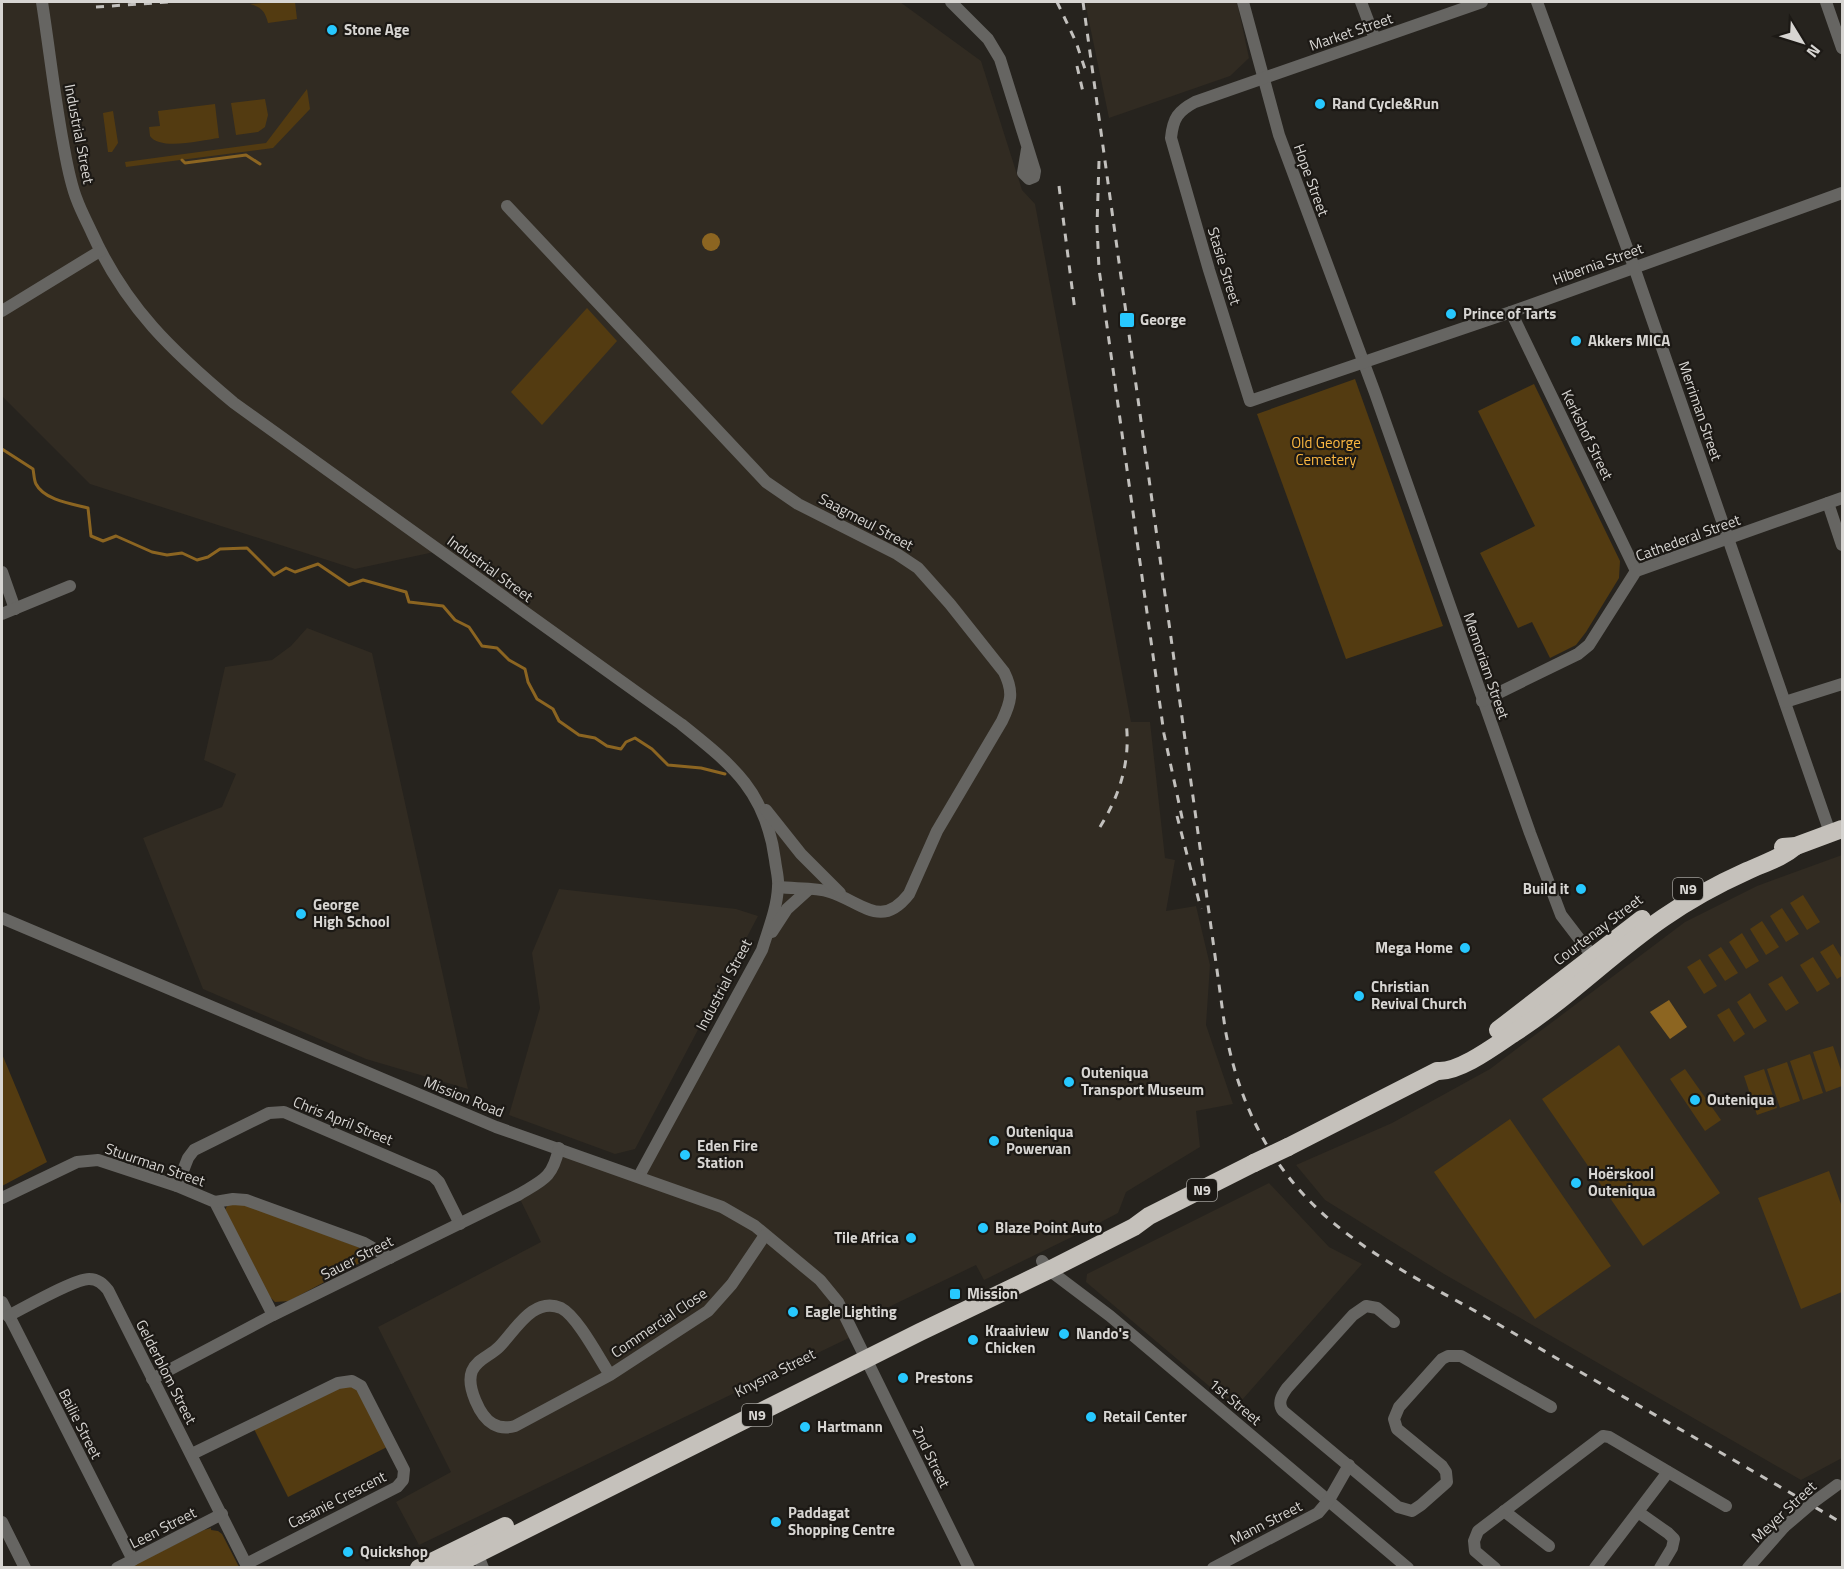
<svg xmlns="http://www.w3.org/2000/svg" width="1844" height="1569" viewBox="0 0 1844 1569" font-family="'Titillium Web',sans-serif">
	<rect width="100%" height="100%" fill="#26231e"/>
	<g fill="#312b22">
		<polygon points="2,2 900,2 981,61 1022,190 1035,204 1131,722 1150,722 1165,858 1175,860 1166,911 1196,906 1210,965 1206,1025 1233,1104 1196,1111 1200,1147 1126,1192 1118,1213 1080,1233 984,1280 976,1265 870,1316 867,1310 847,1319 855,1335 419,1545 396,1502 451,1472 378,1327 541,1242 518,1195 547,1177 559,1148 639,1176 762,950 778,887 768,825 727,761 439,551 355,569 90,484 2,396"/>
		<polygon points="1085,2 1237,2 1249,58 1230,76 1109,118"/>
		<polygon points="307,628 372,653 468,1089 366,1059 203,989 143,838 222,807 236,774 204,760 225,667 272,660 291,646"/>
		<polygon points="1842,855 1842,1458 1801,1480 1444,1274 1325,1200 1296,1165 1392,1123 1490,1069 1685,922 1757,886"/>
		<polygon points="559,889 736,909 758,916 635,1149 615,1154 509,1115 540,1008 532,953"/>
		<polygon points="1269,1183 1329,1247 1362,1264 1235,1408 1086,1282 1087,1274"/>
	</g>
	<g fill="#533b11">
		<path d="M272 2H295L297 19 268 23C265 11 261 7 250 4Z"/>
		<polygon points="307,89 310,109 273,148 126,167 125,162 266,143"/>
		<polygon points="265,99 268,115 265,127 258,132 236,135 231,103"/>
		<path d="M215 104 219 138C203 140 160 151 150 136L149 127 160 126 158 111Z"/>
		<polygon points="113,111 118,143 112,152 108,152 103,113"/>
		<polygon points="587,308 617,341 542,425 511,392"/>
		<polygon points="1355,379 1443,626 1346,659 1257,414"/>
		<polygon points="1534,384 1620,561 1619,578 1586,632 1576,645 1550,658 1532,622 1518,628 1480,553 1535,526 1478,411"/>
		<polygon points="1803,895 1820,922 1807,930 1790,903"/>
		<polygon points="1782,908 1799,934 1786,942 1770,916"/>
		<polygon points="1762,921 1779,947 1766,955 1750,929"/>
		<polygon points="1742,933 1759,961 1746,969 1729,942"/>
		<polygon points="1833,944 1842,959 1842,976 1837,979 1820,952"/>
		<polygon points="1721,947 1738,973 1725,981 1708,955"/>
		<polygon points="1813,957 1830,984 1817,992 1800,965"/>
		<polygon points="1700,959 1717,986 1704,994 1687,967"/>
		<polygon points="1782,976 1799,1003 1786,1011 1768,984"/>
		<polygon points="1750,993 1767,1021 1754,1029 1737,1002"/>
		<polygon points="1729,1008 1745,1034 1734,1042 1717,1015"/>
		<polygon points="1619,1045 1720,1193 1643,1246 1542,1099"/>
		<polygon points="1833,1046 1842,1073 1842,1086 1826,1092 1813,1052"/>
		<polygon points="2,1054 47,1162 2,1186"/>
		<polygon points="1810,1054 1823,1093 1803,1100 1790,1061"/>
		<polygon points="1787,1062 1800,1101 1780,1108 1767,1069"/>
		<polygon points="1685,1069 1721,1120 1705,1131 1670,1079"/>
		<polygon points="1764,1069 1777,1108 1757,1115 1744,1076"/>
		<polygon points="1510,1119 1611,1266 1535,1319 1434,1172"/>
		<polygon points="1829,1171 1842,1207 1842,1292 1801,1309 1758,1198"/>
		<polygon points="228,1204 244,1204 371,1252 371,1257 289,1301 275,1302 269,1296 225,1210"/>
		<polygon points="343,1384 356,1387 387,1447 288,1497 254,1429"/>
		<polygon points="211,1528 211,1530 218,1531 222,1534 239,1567 128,1568 204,1530"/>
	</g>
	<g fill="#8c6521">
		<circle cx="711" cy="242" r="9"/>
		<polygon points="1669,1000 1687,1027 1670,1039 1650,1012"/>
	</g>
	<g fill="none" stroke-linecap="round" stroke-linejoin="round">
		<g stroke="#8c6521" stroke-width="3">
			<polyline points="182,160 185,163 246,155 260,164"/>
			<path d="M2 449 33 469C34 474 34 480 36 484 44 500 72 504 88 508L91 536 103 541 116 536 152 552 167 555 182 553 197 560 208 557 220 549 247 548 274 575 286 568 295 572 318 564 349 585 363 580 406 592 409 602 443 606 455 620 469 627 482 646 497 648 509 660 525 669 528 682 537 699 553 709 559 721 579 735 595 738 607 746 621 749 626 742 635 738 652 749 668 765 701 768 725 774"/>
		</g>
		<g stroke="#666562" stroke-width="12">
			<path d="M42 2C49 47 54 92 62 137 66 158 69 180 77 200 81 211 87 222 92 233 126 308 173 352 234 403L681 724C732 765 766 791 775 860 776 869 779 879 778 887 777 909 768 930 762 950L639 1176"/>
			<polyline points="951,2 988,39 1000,59 1035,171 1034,177 1029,179 1023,173 1027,149"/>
			<polyline points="1243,2 1279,135 1375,393 1530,833 1561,915 1597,962"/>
			<polyline points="1361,2 1375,39"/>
			<path d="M1482 2 1195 102C1178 111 1173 118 1171 138L1209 270 1250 401 1511 312 1842 193"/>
			<polyline points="1537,2 1634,267 1827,824 1829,833"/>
			<polyline points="1826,2 1842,48"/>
			<path d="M507 206 766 482 798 504 897 554 918 568 950 604 1004 672C1014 692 1011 702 1002 721L937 831 909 894C881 930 862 902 830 892 815 887 795 889 778 887"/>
			<polyline points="2,311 100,251"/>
			<polyline points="1511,312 1636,571"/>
			<polyline points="1828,503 1842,545"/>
			<polyline points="2,572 15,609"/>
			<polyline points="2,614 70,586"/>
			<polyline points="1482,701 1578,654 1589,645 1636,571 1842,498"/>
			<polyline points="1785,702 1842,684"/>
			<polyline points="766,810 801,854 840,893"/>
			<polyline points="2,918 496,1127 722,1207 755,1226 820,1280 838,1302 969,1568"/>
			<polyline points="772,932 787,909 808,890"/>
			<polyline points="177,1186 188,1158 194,1150 269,1113 284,1112 433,1176 439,1182 460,1224"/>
			<polyline points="2,1198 77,1162 98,1160 177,1186 215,1202 273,1315"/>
			<polyline points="215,1202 233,1199 246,1200 364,1243 390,1258"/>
			<polyline points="1042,1261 1049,1270 1110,1316 1408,1568"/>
			<polyline points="2,1302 133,1560"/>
			<path d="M8 1316C24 1308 74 1279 89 1279 98 1279 103 1284 108 1290L248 1568"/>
			<path d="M1394 1322 1377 1308 1366 1306 1353 1315 1287 1388C1282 1395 1277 1403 1283 1411L1398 1507 1412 1511 1421 1505 1447 1482 1446 1472 1442 1466 1397 1429 1394 1419 1399 1407 1442 1359 1448 1356H1461L1551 1407"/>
			<path d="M610 1375C599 1358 577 1316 561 1308 533 1296 515 1331 499 1347 490 1356 477 1359 472 1371 466 1386 480 1417 493 1424 500 1428 508 1428 515 1426L610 1375 708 1311 732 1284 765 1235"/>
			<path d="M152 1379 273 1315 518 1195C543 1180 552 1179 559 1148"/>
			<polyline points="192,1454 338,1383 352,1381 361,1386 404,1470 403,1480 397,1487 246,1564"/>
			<polyline points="1504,1511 1549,1546"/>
			<polyline points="1638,1512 1668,1533 1674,1539 1672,1548 1660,1568"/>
			<polyline points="2,1522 25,1568"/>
			<polyline points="475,1548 483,1568"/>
			<polyline points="117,1568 222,1514"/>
			<polyline points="1213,1568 1318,1513 1329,1500 1349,1465"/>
			<polyline points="1495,1568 1475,1551 1474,1541 1478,1531 1603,1436 1609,1437 1726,1506"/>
			<polyline points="1595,1568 1668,1472"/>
			<polyline points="1748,1568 1784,1527"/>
		</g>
		<g stroke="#c5c1bb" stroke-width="18">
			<polyline points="1783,847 1796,846 1842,829"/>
			<polyline points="1498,1030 1642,919"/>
			<path d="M1288 1147 1437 1071C1459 1073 1496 1045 1514 1033 1567 999 1612 953 1663 918 1689 900 1718 884 1747 871 1764 863 1782 858 1796 846"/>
			<polyline points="419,1568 505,1526"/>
			<polyline points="449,1568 920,1332 1049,1270 1134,1227 1149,1216 1254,1163"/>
		</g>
		<g stroke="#c2c0bd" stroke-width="3" stroke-dasharray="8 8" stroke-linecap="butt">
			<polyline points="1057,2 1076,42 1087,75"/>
			<path d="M1083 2 1225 1028C1236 1090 1260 1147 1303 1194 1356 1252 1431 1285 1498 1324 1612 1391 1728 1456 1842 1523"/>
			<polyline points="96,7 169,2"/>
			<polyline points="1077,66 1083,92"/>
			<polyline points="1099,161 1097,226 1099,269 1164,734 1183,822"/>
			<polyline points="1059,186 1075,311"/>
			<polyline points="1177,816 1201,909"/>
			<path d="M1100 827C1120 795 1131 760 1126 722"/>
		</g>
		<polyline stroke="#666562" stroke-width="12" points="1784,1527 1811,1504 1837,1485"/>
		<polyline stroke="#c5c1bb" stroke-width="18" points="1254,1163 1288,1147"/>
	</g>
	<g fill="#27c8ff" stroke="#1c1915" stroke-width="2">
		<circle cx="332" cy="30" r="6"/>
		<circle cx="1320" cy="104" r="6"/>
		<circle cx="1451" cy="314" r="6"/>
		<rect x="1119" y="312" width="16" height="16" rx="3"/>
		<circle cx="1576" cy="341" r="6"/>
		<circle cx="1581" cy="889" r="6"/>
		<circle cx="301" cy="914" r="6"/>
		<circle cx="1465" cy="948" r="6"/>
		<circle cx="1359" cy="996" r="6"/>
		<circle cx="1069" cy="1082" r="6"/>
		<circle cx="1695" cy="1100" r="6"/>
		<circle cx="994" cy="1141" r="6"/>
		<circle cx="685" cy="1155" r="6"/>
		<circle cx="1576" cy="1183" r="6"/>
		<circle cx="983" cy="1228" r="6"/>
		<circle cx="911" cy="1238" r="6"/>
		<rect x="949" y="1288" width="12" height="12" rx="3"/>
		<circle cx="793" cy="1312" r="6"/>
		<circle cx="1064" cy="1334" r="6"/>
		<circle cx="973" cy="1340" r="6"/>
		<circle cx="903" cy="1378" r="6"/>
		<circle cx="1091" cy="1417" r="6"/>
		<circle cx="805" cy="1427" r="6"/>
		<circle cx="776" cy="1522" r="6"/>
		<circle cx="348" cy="1552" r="6"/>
	</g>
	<g text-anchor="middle" stroke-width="4.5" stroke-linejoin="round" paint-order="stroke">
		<g fill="#1c1915" stroke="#9f9d99" stroke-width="1.5">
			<rect x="1673" y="878" width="30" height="22" rx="4.5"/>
			<rect x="1187" y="1179" width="30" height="22" rx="4.5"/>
			<rect x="742" y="1404" width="30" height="22" rx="4.5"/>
		</g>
		<g font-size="14" font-weight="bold" fill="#d7d5d2">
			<text x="1688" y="894">N9</text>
			<text x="1202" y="1195">N9</text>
			<text x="757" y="1420">N9</text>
		</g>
		<g font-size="15" font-weight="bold" fill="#d7d5d2" stroke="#1c1915" text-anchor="start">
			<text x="344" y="35">Stone Age</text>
			<text x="1332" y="109">Rand Cycle&amp;Run</text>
			<text x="1463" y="319">Prince of Tarts</text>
			<text x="1140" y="325">George</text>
			<text x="1588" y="346">Akkers MICA</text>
			<text x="1569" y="894" text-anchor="end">Build it</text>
			<text x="313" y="910">George<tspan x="313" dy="17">High School</tspan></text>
			<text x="1453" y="953" text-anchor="end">Mega Home</text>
			<text x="1371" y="992">Christian<tspan x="1371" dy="17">Revival Church</tspan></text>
			<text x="1081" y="1078">Outeniqua<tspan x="1081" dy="17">Transport Museum</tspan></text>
			<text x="1707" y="1105">Outeniqua</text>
			<text x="1006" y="1137">Outeniqua<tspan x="1006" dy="17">Powervan</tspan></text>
			<text x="697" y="1151">Eden Fire<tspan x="697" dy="17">Station</tspan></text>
			<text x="1588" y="1179">Hoërskool<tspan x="1588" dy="17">Outeniqua</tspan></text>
			<text x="995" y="1233">Blaze Point Auto</text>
			<text x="899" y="1243" text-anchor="end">Tile Africa</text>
			<text x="967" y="1299">Mission</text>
			<text x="805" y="1317">Eagle Lighting</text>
			<text x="985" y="1336">Kraaiview<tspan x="985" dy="17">Chicken</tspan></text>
			<text x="1076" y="1339">Nando's</text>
			<text x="915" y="1383">Prestons</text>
			<text x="1103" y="1422">Retail Center</text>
			<text x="817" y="1432">Hartmann</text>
			<text x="788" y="1518">Paddagat<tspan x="788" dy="17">Shopping Centre</tspan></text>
			<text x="360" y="1557">Quickshop</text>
		</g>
		<g font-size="15" fill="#d7d5d2" stroke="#1c1915">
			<text transform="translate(1351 32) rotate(-19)" y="5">Market Street</text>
			<text transform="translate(79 134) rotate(79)" y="5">Industrial Street</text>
			<text transform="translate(1311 180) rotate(70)" y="5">Hope Street</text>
			<text transform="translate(1598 264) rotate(-20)" y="5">Hibernia Street</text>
			<text transform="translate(1224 266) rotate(73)" y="5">Stasie Street</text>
			<text transform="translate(1700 411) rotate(71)" y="5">Merriman Street</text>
			<text transform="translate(1587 435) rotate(64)" y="5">Kerkshof Street</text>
			<text transform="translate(866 522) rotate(28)" y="5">Saagmeul Street</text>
			<text transform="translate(1688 538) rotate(-20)" y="5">Cathederal Street</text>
			<text transform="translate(490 569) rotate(36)" y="5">Industrial Street</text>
			<text transform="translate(1486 666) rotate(71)" y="5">Memoriam Street</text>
			<text transform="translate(1598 930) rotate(-37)" y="5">Courtenay Street</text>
			<text transform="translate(724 985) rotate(-62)" y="5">Industrial Street</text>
			<text transform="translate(464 1097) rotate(22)" y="5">Mission Road</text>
			<text transform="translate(343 1121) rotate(22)" y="5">Chris April Street</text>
			<text transform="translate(155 1165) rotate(19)" y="5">Stuurman Street</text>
			<text transform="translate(357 1258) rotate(-27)" y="5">Sauer Street</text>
			<text transform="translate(659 1323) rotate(-34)" y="5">Commercial Close</text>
			<text transform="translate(166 1372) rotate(63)" y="5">Gelderblom Street</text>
			<text transform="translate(775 1373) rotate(-27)" y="5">Knysna Street</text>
			<text transform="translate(1235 1402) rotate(40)" y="5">1st Street</text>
			<text transform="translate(80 1424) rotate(63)" y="5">Bailie Street</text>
			<text transform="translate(931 1457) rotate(64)" y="5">2nd Street</text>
			<text transform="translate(337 1500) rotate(-27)" y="5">Casanie Crescent</text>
			<text transform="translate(1784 1512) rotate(-43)" y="5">Meyer Street</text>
			<text transform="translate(1266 1523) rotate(-27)" y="5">Mann Street</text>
			<text transform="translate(163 1528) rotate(-27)" y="5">Leen Street</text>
		</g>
		<g font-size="15" fill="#fbb741" stroke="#1c1915">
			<text x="1326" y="448">Old George<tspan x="1326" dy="17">Cemetery</tspan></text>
		</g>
	</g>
	<rect width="1844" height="1569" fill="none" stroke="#d7d5d2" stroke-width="6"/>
	<g transform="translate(1802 42) rotate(128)" stroke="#1c1915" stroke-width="4.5" paint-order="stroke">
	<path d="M0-4.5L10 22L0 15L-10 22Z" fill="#d7d5d2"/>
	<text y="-9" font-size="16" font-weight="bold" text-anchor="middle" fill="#d7d5d2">N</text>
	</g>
</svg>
